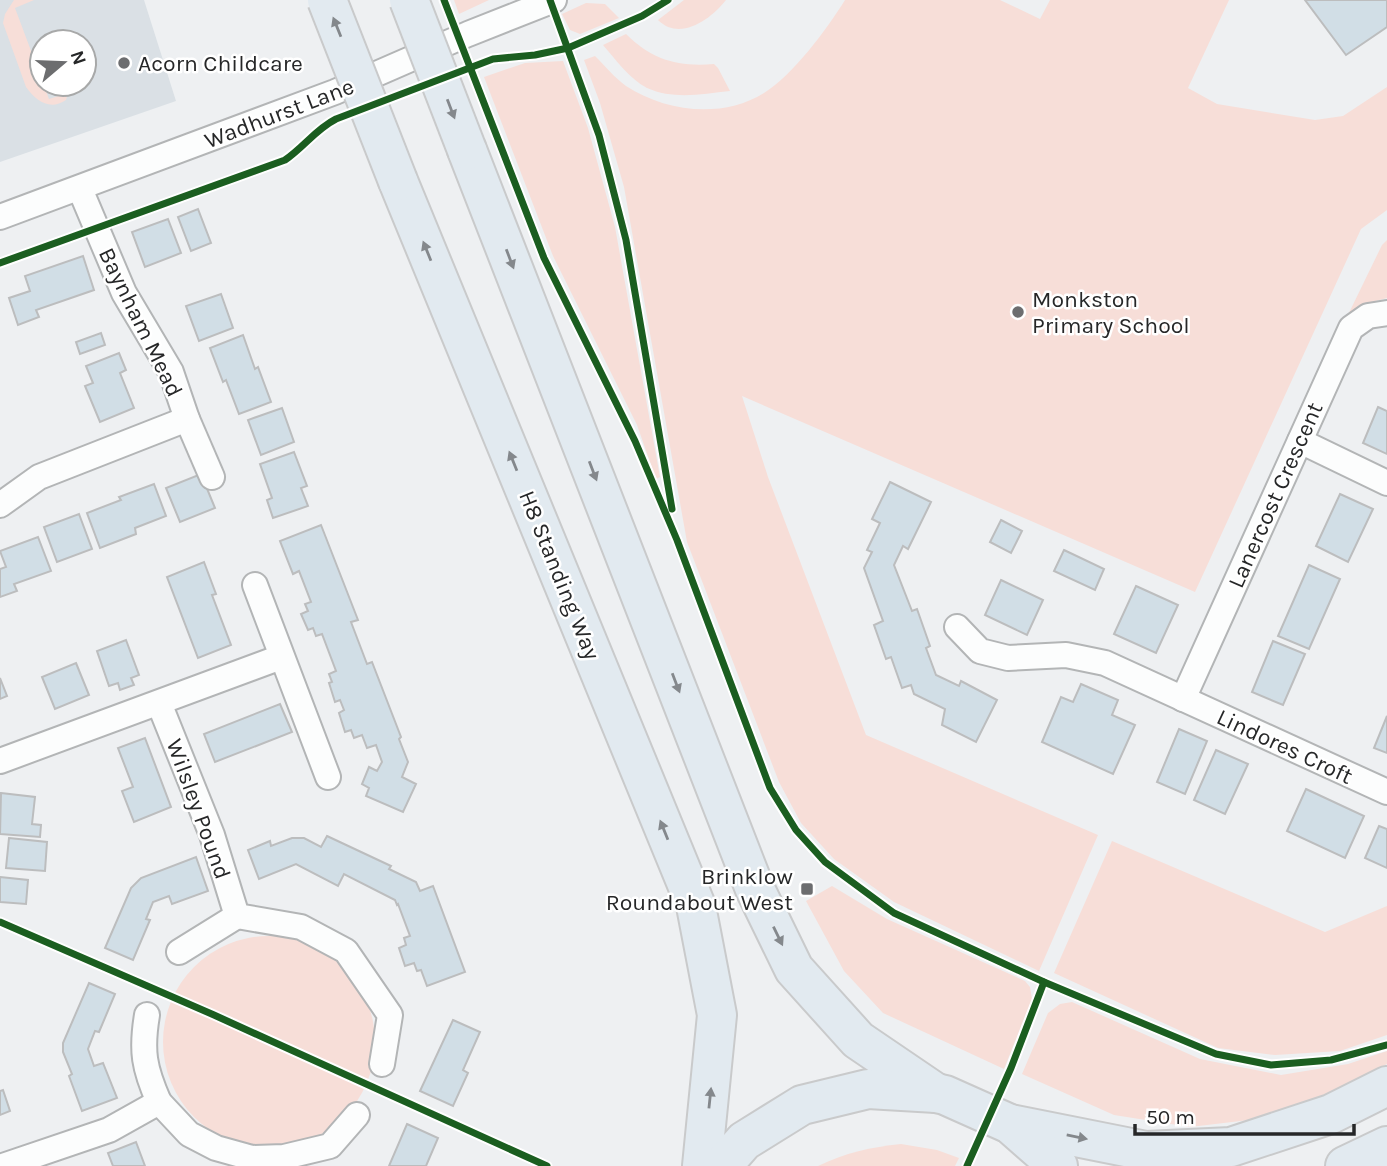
<svg xmlns="http://www.w3.org/2000/svg" width="1387" height="1166" viewBox="0 0 1387 1166" font-family="Karla,sans-serif">
	<rect width="100%" height="100%" fill="#eef0f2"/>
	<path fill="#dae0e5" fill-rule="evenodd" d="M0 0H144L176 101 0 162ZM42 42H84V84H42Z"/>
	<g fill="#f7ded8">
		<path d="M14 0H34L15 8 49 99 68 93 66 100C50 111 36 101 26 87L3 23 5 14Z"/>
		<polygon points="454,0 489,0 459,14"/>
		<path d="M684 0H726C711 19 680 42 658 20Z"/>
		<path d="M845 0H1000L1040 19 1050 0H1229L1188 88 1217 104 1315 120 1343 116 1387 87V210L1361 229 1195 592 742 396 768 477 866 735 1098 835 1039 971 894 902 834 859 801 823 779 782 687 542 624 187 600 103 584 60 595 56C605 66 615 78 626 86 666 112 722 119 764 93 793 75 827 29 845 0Z"/>
		<polygon points="586,3 605,4 619,18 580,34 570,30 562,14"/>
		<path d="M626 34C652 60 678 67 714 64L718 68 730 91C702 94 674 100 647 88 630 79 615 59 603 45Z"/>
		<polygon points="563,61 588,128 615,227 660,477 656,479 637,425 553,256 484,77 525,63"/>
		<polygon points="1387,240 1387,298 1364,304 1346,319 1382,245"/>
		<polygon points="1112,841 1325,932 1387,906 1387,1035 1340,1051 1275,1055 1218,1048 1054,973"/>
		<polygon points="832,886 887,919 1025,981 1030,987 1032,999 1004,1069 883,1013 844,971 806,901"/>
		<circle cx="269" cy="1042" r="106"/>
		<polygon points="1072,1002 1200,1059 1281,1075 1348,1064 1387,1051 1387,1064 1309,1102 1249,1120 1190,1127 1114,1115 1022,1074 1048,1013 1060,1004"/>
		<path d="M901 1144 937 1150 959 1158 955 1166H818C845 1153 871 1147 901 1144Z"/>
	</g>
	<g fill="#d1dee6" stroke="#bcbdbe" stroke-width="2">
		<polygon points="1305,0 1387,0 1387,27 1346,55"/>
		<polygon points="198,209 211,243 191,251 178,217"/>
		<polygon points="168,219 181,253 145,267 132,232"/>
		<polygon points="83,256 94,290 36,310 39,317 18,325 9,298 30,291 25,276"/>
		<polygon points="221,294 233,328 199,341 186,306"/>
		<polygon points="101,333 105,345 80,354 76,342"/>
		<polygon points="243,335 255,369 258,367 271,402 239,414 226,380 223,382 210,348"/>
		<polygon points="119,353 126,370 120,373 134,408 100,422 85,386 93,383 86,366"/>
		<polygon points="1378,407 1387,411 1387,454 1363,443"/>
		<polygon points="282,408 294,442 261,455 248,420"/>
		<polygon points="294,452 307,486 301,488 308,506 273,518 267,500 272,498 260,464"/>
		<polygon points="201,474 215,508 180,522 166,488"/>
		<polygon points="890,482 931,502 908,549 903,546 894,565 912,611 917,609 930,646 926,648 936,675 959,686 961,681 997,700 976,742 942,725 945,709 914,694 911,685 902,688 891,657 886,659 874,625 883,621 864,568 872,552 867,550 880,523 872,519"/>
		<polygon points="154,484 166,516 135,528 136,534 100,548 87,513 121,500 119,497"/>
		<polygon points="1340,494 1373,509 1348,562 1316,546"/>
		<polygon points="79,514 92,549 57,562 44,527"/>
		<polygon points="1001,520 1022,531 1011,553 990,542"/>
		<polygon points="321,525 358,620 351,622 367,664 372,662 401,737 399,739 408,762 402,777 416,784 403,812 366,796 369,788 362,784 369,767 377,771 382,762 376,745 367,748 362,735 354,738 351,730 345,732 339,713 344,710 340,700 335,702 329,683 332,682 329,674 336,671 322,634 316,636 313,628 308,630 301,614 308,611 305,604 311,602 299,571 293,574 280,541"/>
		<polygon points="38,537 51,571 14,584 17,591 0,597 0,569 6,567 0,551"/>
		<polygon points="1064,550 1104,569 1095,590 1054,571"/>
		<polygon points="204,562 216,594 212,595 231,645 198,658 167,577"/>
		<polygon points="1309,565 1340,579 1309,649 1278,636"/>
		<polygon points="1001,580 1043,600 1027,635 985,615"/>
		<polygon points="1136,586 1178,605 1156,653 1114,634"/>
		<polygon points="126,640 139,675 131,678 134,685 120,690 118,683 109,686 97,651"/>
		<polygon points="1273,641 1305,654 1283,705 1252,692"/>
		<polygon points="76,663 89,695 55,709 42,677"/>
		<polygon points="0,678 7,696 0,699"/>
		<polygon points="1081,684 1118,700 1112,715 1135,725 1113,774 1042,742 1061,697 1073,702"/>
		<polygon points="280,704 292,732 215,762 204,734"/>
		<polygon points="1387,716 1387,753 1374,748"/>
		<polygon points="1179,729 1207,741 1185,794 1157,782"/>
		<polygon points="145,738 171,807 134,822 122,791 133,787 118,748"/>
		<polygon points="1216,750 1248,764 1225,814 1194,800"/>
		<polygon points="1306,789 1364,816 1345,858 1287,831"/>
		<polygon points="1,793 35,797 32,824 41,825 40,837 0,834"/>
		<polygon points="1379,826 1387,829 1387,868 1365,858"/>
		<polygon points="327,836 391,866 389,869 416,882 420,891 433,886 465,972 427,986 421,970 417,971 414,963 405,966 399,948 406,945 404,938 410,936 398,904 397,905 395,900 344,874 338,886 296,864 259,879 248,850 270,841 271,846 292,838 304,838 321,847"/>
		<polygon points="9,838 47,842 45,871 6,868"/>
		<polygon points="196,857 208,891 172,904 169,896 153,902 146,919 150,920 133,960 105,948 131,888 141,878"/>
		<polygon points="0,877 28,880 26,904 0,902"/>
		<polygon points="89,983 115,994 99,1032 95,1031 88,1049 94,1066 103,1063 117,1098 82,1111 69,1076 72,1074 63,1052 63,1043"/>
		<polygon points="453,1020 480,1032 463,1070 468,1073 453,1106 420,1091"/>
		<polygon points="3,1090 10,1111 0,1115 0,1091"/>
		<polygon points="407,1124 438,1138 426,1166 389,1166"/>
		<polygon points="136,1142 145,1166 113,1166 108,1153"/>
	</g>
	<g fill="none" stroke-linecap="round" stroke-linejoin="round">
		<g stroke="#b3b5b6" stroke-width="28">
			<g id="minor">
				<polyline points="0,217 335,92 468,34 554,0"/>
				<polyline points="187,419 212,477"/>
				<polyline points="1300,441 1387,483"/>
				<polyline points="0,505 39,477 187,419 171,372 124,293 80,189"/>
				<polyline points="255,585 328,777"/>
				<polyline points="957,627 980,651 1008,658 1066,655 1105,663 1387,792"/>
				<polyline points="1183,699 1351,328 1368,316 1387,313"/>
				<polyline points="159,703 212,835 237,916 301,927 346,951 390,1015 382,1064"/>
				<polyline points="0,761 281,657"/>
				<polyline points="179,952 237,916"/>
				<path d="M147 1015C141 1051 144 1068 159 1102"/>
				<polyline points="3,1166 109,1130 159,1102 189,1134 216,1148 252,1158 284,1157 330,1146 357,1115"/>
			</g>
		</g>
		<g stroke="#c9cacb" stroke-width="42">
			<g id="trunk">
				<polyline points="467,150 755,889 794,969 858,1040 936,1093"/>
				<polyline points="398,181 696,906 717,1015 702,1166"/>
				<polyline points="1010,1124 1146,1151 1231,1147 1331,1114 1387,1086"/>
				<polyline points="722,1166 744,1141 802,1105 868,1089 936,1093 945,1095 1010,1124 1058,1166"/>
				<polyline points="1345,1166 1387,1146"/>
			</g>
		</g>
		<use href="#minor" stroke="#fcfdfd" stroke-width="24"/>
		<use href="#trunk" stroke="#e2eaf0" stroke-width="38"/>
		<g stroke="#c9cacb" stroke-width="42" stroke-linecap="butt">
			<g id="trunk-bridge">
				<polyline points="327,0 398,181"/>
				<polyline points="409,0 467,150"/>
			</g>
		</g>
		<use href="#trunk-bridge" stroke="#e2eaf0" stroke-width="38"/>
		<g stroke="#fff" stroke-width="11">
			<g id="cycleway">
				<polyline points="444,0 544,258 635,441 677,540 770,788 796,830 825,862 894,913 1044,982 1216,1054 1271,1065 1331,1060 1387,1045"/>
				<polyline points="550,0 599,135 626,240 672,509"/>
				<path d="M0 263 285 160C304 147 316 129 336 119L493 59 535 55 568 48 642 16 668 0"/>
				<polyline points="0,922 214,1015 547,1166"/>
				<polyline points="967,1166 1011,1068 1044,982"/>
			</g>
		</g>
		<use href="#cycleway" stroke="#1b5e20" stroke-width="7"/>
	</g>
	<defs><path id="oneway-solid" d="M-6-.8H1V-3.2L6.5 0L1 3.2V.8H-6Z" transform="scale(1.75)"/></defs>
	<g fill="#84888c">
		<use href="#oneway-solid" transform="translate(337 27) rotate(-112)"/>
		<use href="#oneway-solid" transform="translate(451 109) rotate(69)"/>
		<use href="#oneway-solid" transform="translate(427 251) rotate(-112)"/>
		<use href="#oneway-solid" transform="translate(510 259) rotate(69)"/>
		<use href="#oneway-solid" transform="translate(513 461) rotate(-112)"/>
		<use href="#oneway-solid" transform="translate(593 471) rotate(69)"/>
		<use href="#oneway-solid" transform="translate(676 683) rotate(69)"/>
		<use href="#oneway-solid" transform="translate(664 830) rotate(-112)"/>
		<use href="#oneway-solid" transform="translate(778 936) rotate(64)"/>
		<use href="#oneway-solid" transform="translate(710 1098) rotate(-84)"/>
		<use href="#oneway-solid" transform="translate(1077 1137) rotate(11)"/>
	</g>
	<g fill="#6c6d6f" stroke="#fff" stroke-width="2.5">
		<circle cx="124" cy="63" r="7"/>
		<circle cx="1018" cy="312" r="7"/>
		<rect x="800" y="882" width="14" height="14" rx="3.5"/>
	</g>
	<g text-anchor="middle" stroke-width="5" stroke-linejoin="round" paint-order="stroke">
		<g font-size="23" fill="#262728" stroke="#fff" text-anchor="start">
			<text x="138" y="71">Acorn Childcare</text>
			<text x="1032" y="307">Monkston<tspan x="1032" dy="26">Primary School</tspan></text>
			<text x="793" y="884" text-anchor="end">Brinklow<tspan x="793" dy="26">Roundabout West</tspan></text>
		</g>
		<g font-size="23" fill="#262728" stroke="#fff">
			<text transform="translate(279 113) rotate(-21)" y="8">Wadhurst Lane</text>
			<text transform="translate(141 322) rotate(64)" y="8">Baynham Mead</text>
			<text transform="translate(1275 495) rotate(-66)" y="8">Lanercost Crescent</text>
			<text transform="translate(560 575) rotate(68)" y="8">H8 Standing Way</text>
			<text transform="translate(1285 746) rotate(25)" y="8">Lindores Croft</text>
			<text transform="translate(199 809) rotate(70)" y="8">Wilsley Pound</text>
		</g>
	</g>
	<g transform="translate(63 63) rotate(71)"><circle r="33" fill="#ffffff" stroke="#a8a9a9" stroke-width="2"/>
	<path d="M0-5L12 26L0 18L-12 26Z" fill="#6c6d6f"/>
	<text y="-10" font-size="19" font-weight="bold" text-anchor="middle" fill="#262728">N</text>
	</g>
	<path d="M1135 1124v10h219v-10" fill="none" stroke="#262728" stroke-width="3.5"/>
	<text x="1146" y="1124" font-size="21" fill="#262728" stroke="#ffffff" stroke-width="5" paint-order="stroke">50 m</text>
</svg>
